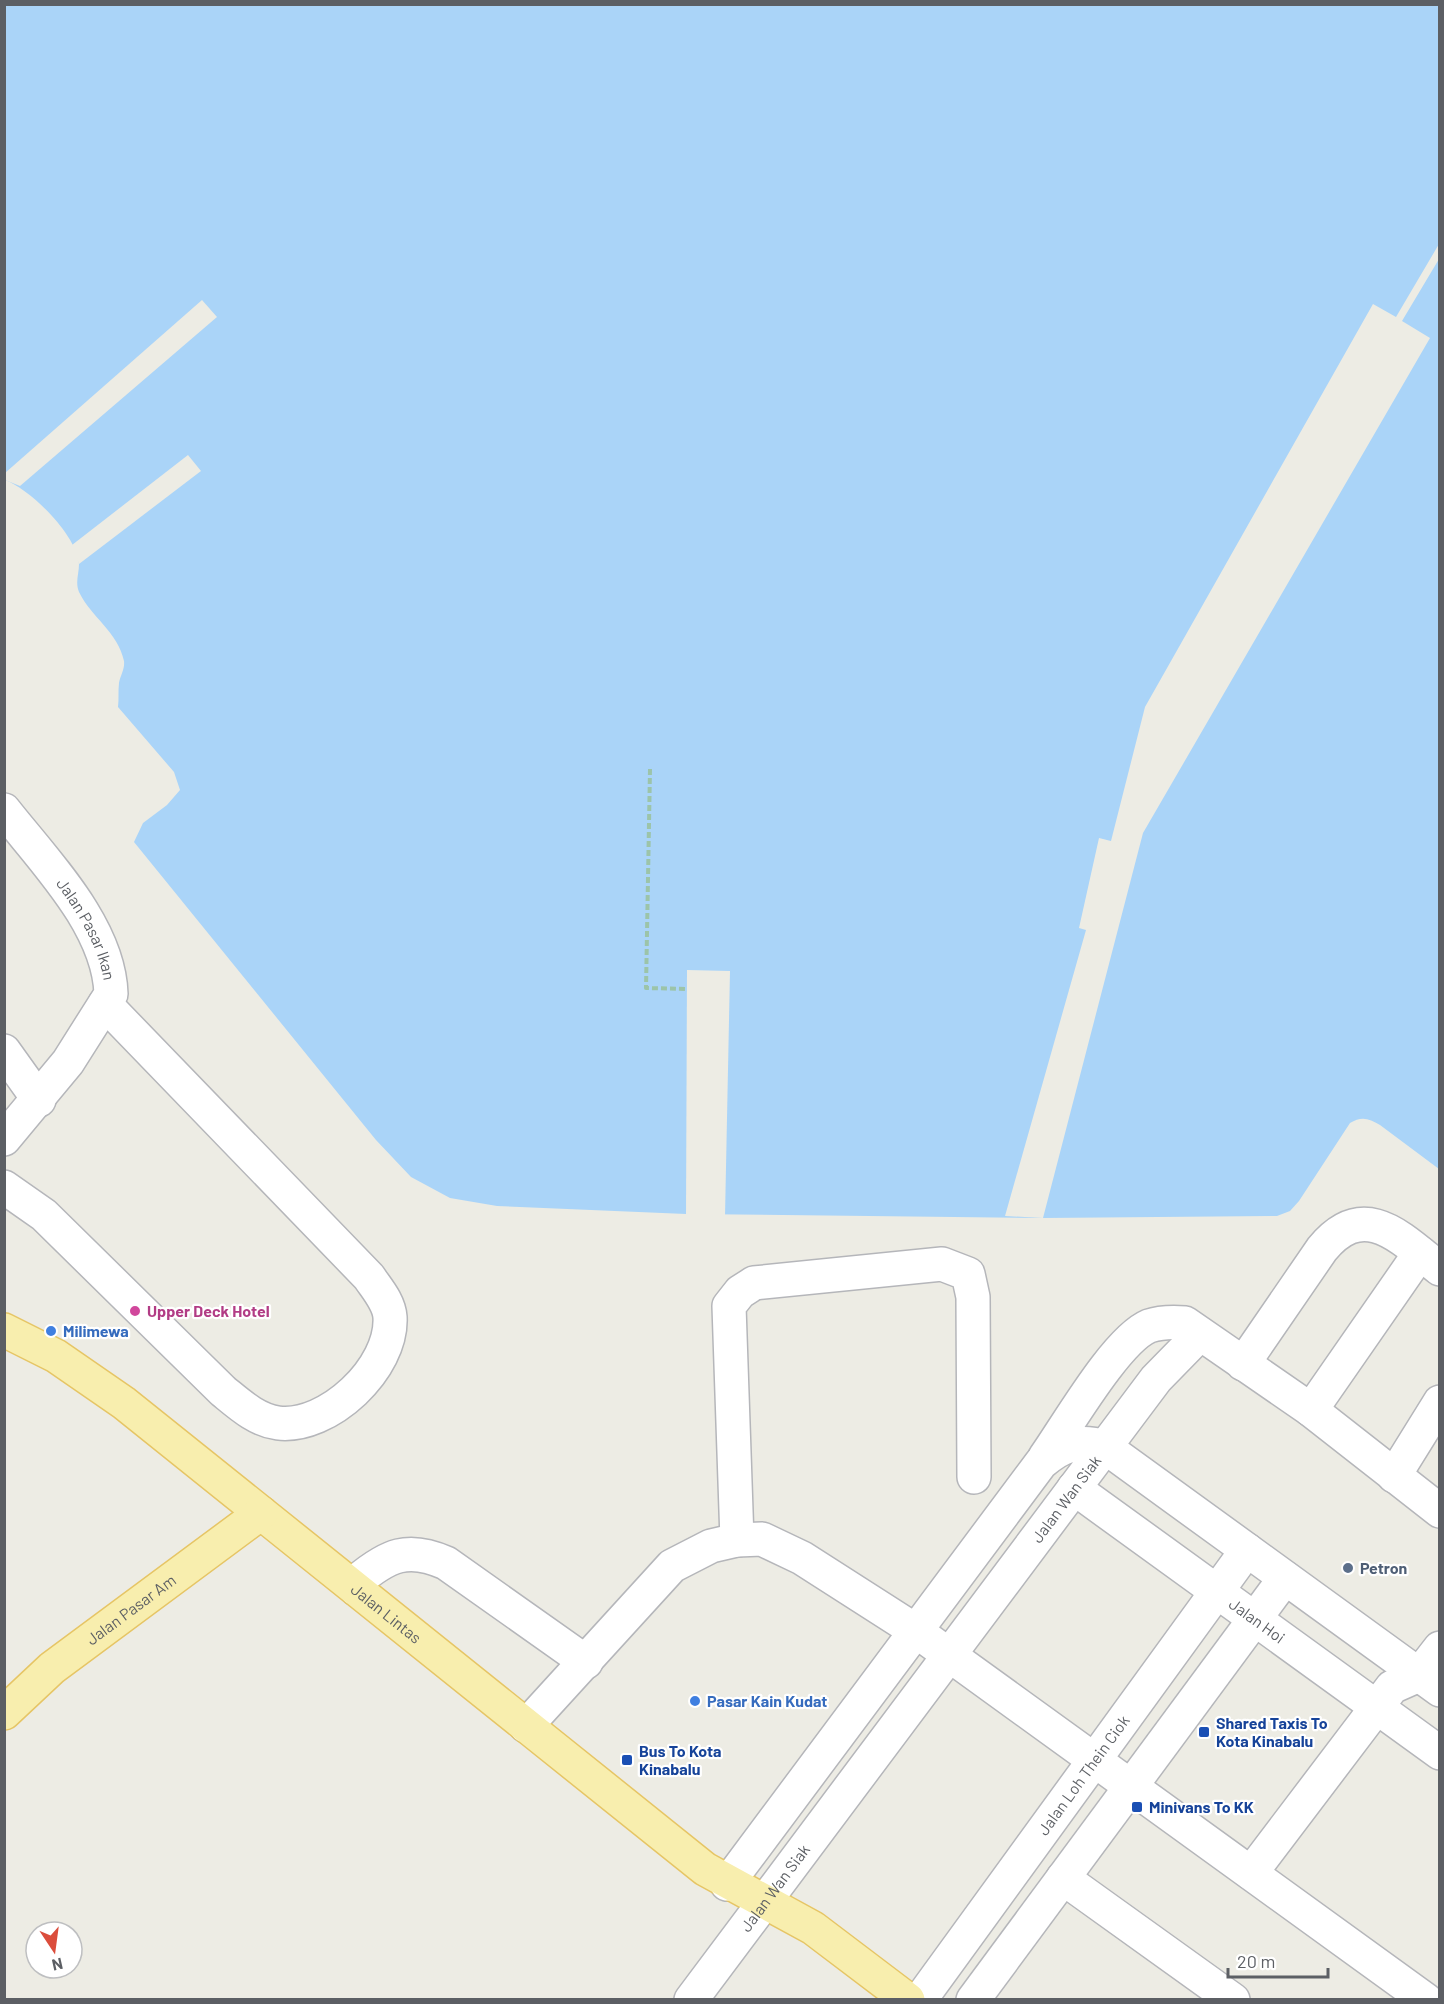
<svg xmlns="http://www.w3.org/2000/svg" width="1444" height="2004" viewBox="0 0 1444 2004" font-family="Barlow,sans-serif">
	<rect width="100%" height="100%" fill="#edece4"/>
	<path fill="#aad4f8" d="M5 5H1439V1169L1380 1125C1369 1118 1361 1116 1350 1123L1299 1201 1290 1211 1277 1216 1043 1218 686 1214 497 1206 450 1198 411 1177 376 1140 134 842 143 823 167 805 180 790 174 772 118 707C119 699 118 691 119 683 120 676 125 669 124 661 118 632 91 617 79 592 75 582 79 574 79 564 77 535 30 489 5 480Z"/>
	<g fill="#edece4">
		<polygon points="1439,244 1439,259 1402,321 1430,338 1143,833 1043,1218 1005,1216 1086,930 1079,928 1099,838 1111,841 1145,707 1373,304 1396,317"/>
		<polygon points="202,300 217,317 20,486 5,480 5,473"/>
		<polygon points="188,455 201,471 79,564 72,545"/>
		<polygon points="687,970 730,971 725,1216 686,1217"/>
	</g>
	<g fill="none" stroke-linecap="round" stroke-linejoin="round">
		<g stroke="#b5b6ba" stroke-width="36">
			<g id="minor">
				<path id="s1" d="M4 810C44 861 109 926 111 994L68 1062 4 1139"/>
				<polyline points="4,1051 39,1100"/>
				<path d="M4 1187 44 1215 223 1391C239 1404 256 1420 278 1423 328 1429 393 1368 390 1317 389 1302 377 1289 369 1277L105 1004"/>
				<polyline points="1200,1334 1156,1379 1105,1447 1440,1690"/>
				<path d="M1243 1364 1322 1249C1364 1198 1400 1237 1440 1269"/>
				<polyline points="1311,1410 1420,1253"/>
				<path d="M1045 1457C1067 1426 1116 1340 1149 1326 1161 1322 1173 1322 1185 1323L1311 1410 1440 1511"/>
				<polyline points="1394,1476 1440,1402"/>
				<path id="s2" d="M1074 1488 1440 1753"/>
				<polyline points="737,1540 729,1306 740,1292 754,1283 942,1264 968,1274 973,1297 974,1477"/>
				<path d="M356 1589 357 1581C388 1555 408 1546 446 1563L586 1662"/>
				<polyline points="526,1726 672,1566 711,1546 737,1540 762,1539 802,1558 916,1631 1426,2000"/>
				<polyline points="1251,1873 1392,1687 1419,1675 1440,1648"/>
				<polyline points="1063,1878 1233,2000"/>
				<path id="s3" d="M691 2000 1105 1447C1078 1439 1062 1445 1041 1463L727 1884"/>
				<path id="s4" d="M920 2000 1247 1550"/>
				<polyline points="973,2000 1285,1578"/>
			</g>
		</g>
		<g stroke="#e6c565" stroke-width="36">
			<g id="major">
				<path id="s5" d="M4 1330 56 1356 124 1403 705 1869 813 1928 908 2000"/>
				<path id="s6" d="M4 1713 52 1668 261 1513"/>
			</g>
		</g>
		<polyline stroke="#9cc4a9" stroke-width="4" stroke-dasharray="6 3" stroke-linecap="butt" points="650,769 646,988 687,989"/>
		<use href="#minor" stroke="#fff" stroke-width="33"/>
		<use href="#major" stroke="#f8eeae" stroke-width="33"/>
	</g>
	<circle fill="#d1479c" stroke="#fff" stroke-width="2" cx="135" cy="1311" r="6"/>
	<g fill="#3f7fe0" stroke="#fff" stroke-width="2">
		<circle cx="51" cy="1331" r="6"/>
		<circle cx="695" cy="1701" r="6"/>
	</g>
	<circle fill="#5c6f8a" stroke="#fff" stroke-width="2" cx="1348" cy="1568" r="6"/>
	<g fill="#1a4fb4" stroke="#fff" stroke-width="2">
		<rect x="1198" y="1726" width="12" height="12" rx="3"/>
		<rect x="621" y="1754" width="12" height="12" rx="3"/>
		<rect x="1131" y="1801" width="12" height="12" rx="3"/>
	</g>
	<g text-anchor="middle" stroke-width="4.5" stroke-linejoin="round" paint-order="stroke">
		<g font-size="16" fill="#5c5f64" stroke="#fff">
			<text dy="6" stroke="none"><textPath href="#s1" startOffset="146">Jalan Pasar Ikan</textPath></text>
			<text dy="6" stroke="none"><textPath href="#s3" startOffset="626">Jalan Wan Siak</textPath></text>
			<text dy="6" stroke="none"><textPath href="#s6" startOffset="164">Jalan Pasar Am</textPath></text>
			<text dy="6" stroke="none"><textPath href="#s5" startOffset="477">Jalan Lintas</textPath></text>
			<text dy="6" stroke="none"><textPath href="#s2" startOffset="226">Jalan Hoi</textPath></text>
			<text dy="6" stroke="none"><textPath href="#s4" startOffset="278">Jalan Loh Thein Ciok</textPath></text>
			<text dy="6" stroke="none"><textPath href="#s3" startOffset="140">Jalan Wan Siak</textPath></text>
		</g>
		<g font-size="16" font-weight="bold" fill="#b23c85" stroke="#fff" text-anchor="start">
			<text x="147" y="1317">Upper Deck Hotel</text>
		</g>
		<g font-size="16" font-weight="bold" fill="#366cbe" stroke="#fff" text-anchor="start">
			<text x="63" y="1337">Milimewa</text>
			<text x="707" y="1707">Pasar Kain Kudat</text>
		</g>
		<g font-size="16" font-weight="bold" fill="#4e5e75" stroke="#fff" text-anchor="start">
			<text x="1360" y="1574">Petron</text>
		</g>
		<g font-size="16" font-weight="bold" fill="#164399" stroke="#fff" text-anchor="start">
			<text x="1216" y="1729">Shared Taxis To<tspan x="1216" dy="18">Kota Kinabalu</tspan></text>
			<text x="639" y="1757">Bus To Kota<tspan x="639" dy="18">Kinabalu</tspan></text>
			<text x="1149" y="1813">Minivans To KK</text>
		</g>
	</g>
	<rect width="1444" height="2004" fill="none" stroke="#5c5f64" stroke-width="12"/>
	<g transform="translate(54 1950) rotate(167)"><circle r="28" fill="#ffffff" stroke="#bebfc1" stroke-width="1.5"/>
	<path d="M0-4.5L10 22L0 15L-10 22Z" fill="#db4d3c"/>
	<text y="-9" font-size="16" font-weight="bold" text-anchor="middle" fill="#5c5f64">N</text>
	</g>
	<path d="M1228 1968v9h100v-9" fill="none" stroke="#5c5f64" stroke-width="3"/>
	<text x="1237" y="1968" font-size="18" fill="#5c5f64" stroke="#ffffff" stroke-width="4.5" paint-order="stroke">20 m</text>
</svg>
